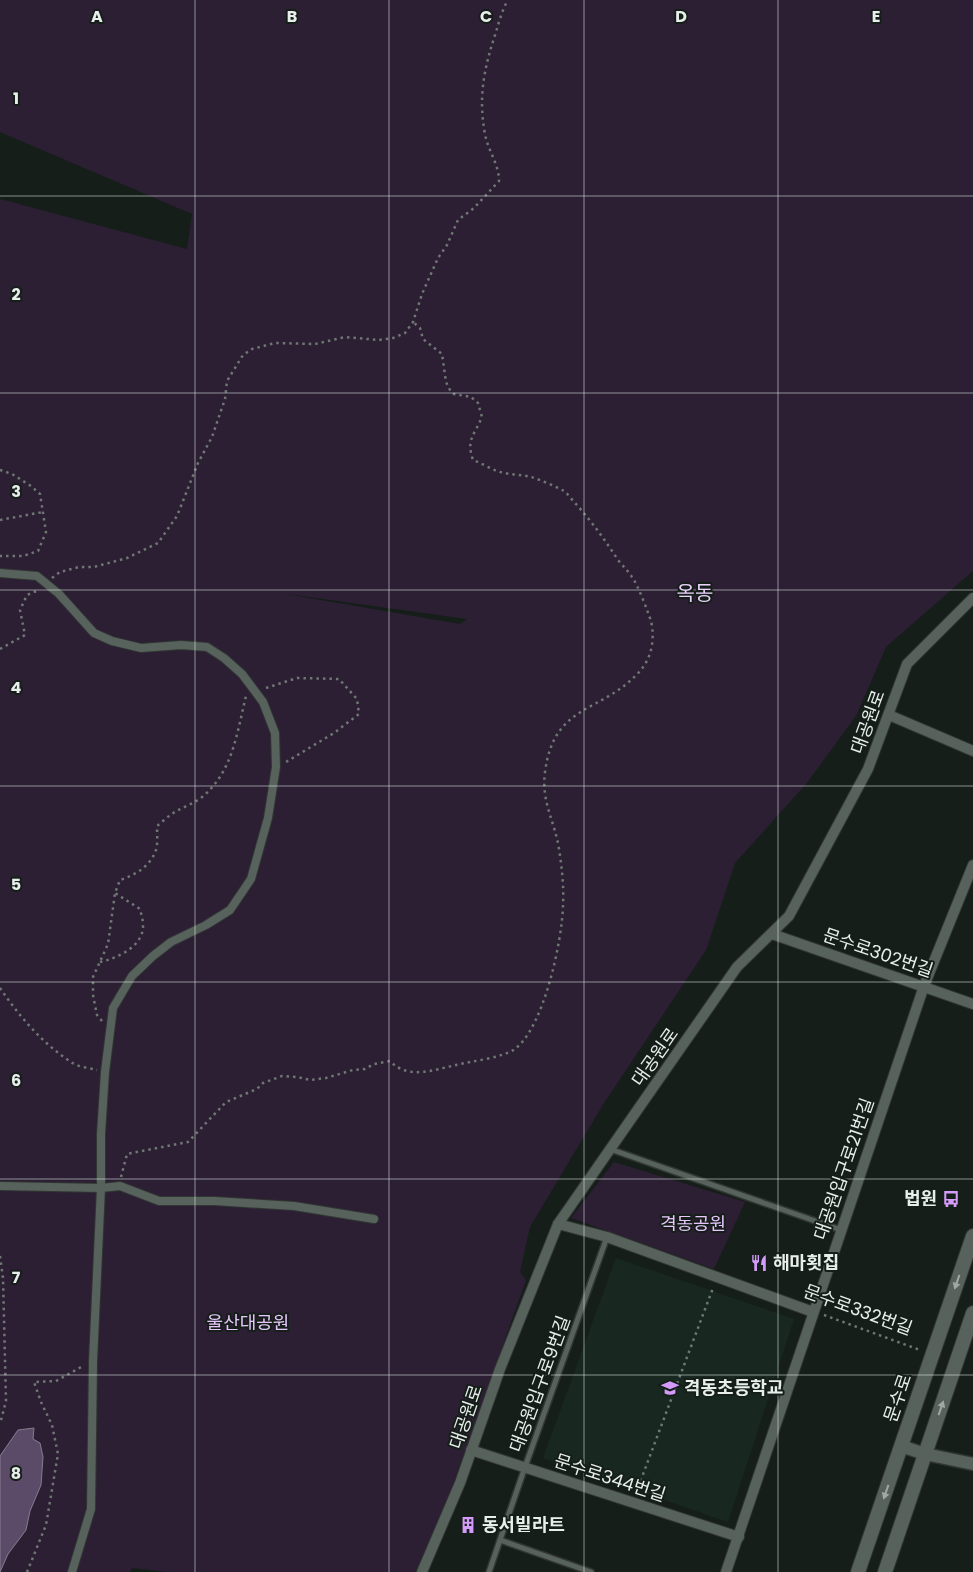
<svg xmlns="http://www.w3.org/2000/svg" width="973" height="1572" viewBox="0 0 973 1572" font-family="Poppins,'Noto Sans KR',sans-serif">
	<rect width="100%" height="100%" fill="#151e19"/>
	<polygon fill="#182820" points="616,1258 794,1319 728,1522 543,1458"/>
	<g fill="#2c1f34" fill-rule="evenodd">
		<path d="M0 0H973V571L886 647 856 716 806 784 735 863 706 950 604 1103 530 1227 520 1272 526 1280 453 1485 416 1572H168L132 1568 130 1572H0V199L187 249 192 214 0 132ZM280 593 467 619 460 624Z"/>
		<polygon points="614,1162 745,1202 714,1269 571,1218"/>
	</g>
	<polygon fill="#5c4b68" stroke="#867c8f" points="34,1428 33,1439 40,1443 43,1457 41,1485 30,1511 26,1530 8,1554 0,1572 0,1456 18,1430"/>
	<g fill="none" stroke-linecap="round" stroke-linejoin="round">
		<g stroke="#313633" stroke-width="8">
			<g id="service">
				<polyline points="610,1149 841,1230"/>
				<polyline points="500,1540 591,1572"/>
				<polyline points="489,1572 525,1467 607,1237"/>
			</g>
		</g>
		<g stroke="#313633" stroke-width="10">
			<g id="pedestrian">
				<polyline points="0,573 37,576 59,594 94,633 112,641 141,648 181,645 207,647 224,658 242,674 263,702 275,733 276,767 268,818 251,879 230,910 206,925 171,942 153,956 132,976 113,1008 105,1072 101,1134 101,1188 93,1361 91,1509 72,1572"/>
				<polyline points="0,1186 101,1188 120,1186 159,1201 214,1201 294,1206 374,1219"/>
			</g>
		</g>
		<g stroke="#313633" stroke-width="12">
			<g id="minor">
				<polyline points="889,715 973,751"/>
				<polyline points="772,934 973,1004"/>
				<polyline points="558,1224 607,1237 813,1312"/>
				<polyline points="471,1450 739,1537"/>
				<polyline points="422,1572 460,1483 500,1369 558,1224 737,967 789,916 868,769 907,664 973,598"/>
				<polyline points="726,1572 924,986 973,865"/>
			</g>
		</g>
		<g stroke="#313633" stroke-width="15">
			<polyline id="tertiary" points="901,1446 925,1454 973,1464"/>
		</g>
		<g stroke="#313633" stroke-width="16">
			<g id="secondary">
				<polyline points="858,1572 973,1236"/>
				<polyline points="885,1572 973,1313"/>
			</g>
		</g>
		<g stroke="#6f7772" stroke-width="2.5" stroke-dasharray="2.5 4" stroke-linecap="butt">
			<polyline points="0,470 12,474 31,486 40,494 46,532 38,551 23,556 0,556"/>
			<polyline points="0,520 43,512"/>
			<path d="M52 578 60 572 79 567H94L127 558 158 543 177 516 198 463 212 437 225 399 227 381 243 355 252 349 275 343 315 344 345 337 379 340 393 338 405 333 413 322 422 294 438 258 447 245 458 220 474 208 499 181C499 164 488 151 485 134 478 97 484 68 496 32 499 22 502 10 508 0"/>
			<polyline points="0,649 25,635 20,610 27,595 39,590"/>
			<polyline points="266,688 297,678 339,679 357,699 359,714 334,733 286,762"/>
			<path d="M100 962C118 958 144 946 143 925 143 919 141 914 140 909L115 893"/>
			<path d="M0 988C19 1016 42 1043 71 1062 78 1067 89 1068 97 1070"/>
			<path d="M102 1021 97 1015 93 995V977L108 944 115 893 120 880C135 875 150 867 156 850 158 844 157 834 157 826 161 823 165 819 169 816 179 808 192 805 202 797 233 772 237 732 246 696"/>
			<path d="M121 1177 127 1154 188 1142 226 1102 257 1089 263 1083 282 1076 297 1077 310 1080 326 1078 353 1070 365 1069 374 1064 390 1061C408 1080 433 1070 456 1065 472 1061 502 1058 515 1049 544 1027 562 941 563 906 564 887 562 868 559 849 555 822 541 802 545 772 554 702 602 714 640 671 652 657 655 639 651 621 648 612 638 585 632 577 628 571 623 566 618 560 605 540 592 522 576 504 572 500 568 494 564 491 555 486 541 480 531 477 520 474 508 475 497 471 489 468 481 463 473 460 466 439 474 436 482 417L478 403 471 397 454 394 450 390 446 382 442 354 423 339 420 328 413 322"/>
			<polyline points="0,1256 3,1278 6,1401 0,1424"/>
			<polyline points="824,1315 920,1350"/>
			<polyline points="636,1493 713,1288"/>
			<polyline points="27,1572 46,1525 58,1454 52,1425 41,1402 34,1382 56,1381 83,1366"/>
		</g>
		<use href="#service" stroke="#57625c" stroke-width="5"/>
		<use href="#pedestrian" stroke="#57625c" stroke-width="8"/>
		<use href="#minor" stroke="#57625c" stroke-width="10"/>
		<use href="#tertiary" stroke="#57625c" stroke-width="12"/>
		<use href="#secondary" stroke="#57625c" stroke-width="14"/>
	</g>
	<defs><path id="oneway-solid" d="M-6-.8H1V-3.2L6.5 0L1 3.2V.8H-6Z" transform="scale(1.25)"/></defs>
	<g fill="#a0a8a4">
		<use href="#oneway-solid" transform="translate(957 1282) rotate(109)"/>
		<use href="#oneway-solid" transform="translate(941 1408) rotate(-71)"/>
		<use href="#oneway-solid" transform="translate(886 1492) rotate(109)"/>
	</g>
	<path fill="none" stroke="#e8eeeb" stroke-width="1" stroke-opacity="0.55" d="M195 0V1572M389 0V1572M584 0V1572M778 0V1572M0 196H973M0 393H973M0 590H973M0 786H973M0 982H973M0 1179H973M0 1375H973"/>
	<defs>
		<g id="bus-bare" transform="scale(1.35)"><path d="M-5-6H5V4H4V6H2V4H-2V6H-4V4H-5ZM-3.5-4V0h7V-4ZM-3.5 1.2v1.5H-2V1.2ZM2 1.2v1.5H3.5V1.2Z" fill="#d59bfa" stroke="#151e19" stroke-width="2.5" paint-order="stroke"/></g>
		<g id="restaurant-bare" transform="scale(1.35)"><path d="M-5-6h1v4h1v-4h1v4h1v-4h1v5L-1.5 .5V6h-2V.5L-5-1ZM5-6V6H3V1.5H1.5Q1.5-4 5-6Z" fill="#d59bfa" stroke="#151e19" stroke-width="2.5" paint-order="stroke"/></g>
		<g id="school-bare" transform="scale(1.35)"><path d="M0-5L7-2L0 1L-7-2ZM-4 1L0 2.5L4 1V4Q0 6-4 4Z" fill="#d59bfa" stroke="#151e19" stroke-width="2.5" paint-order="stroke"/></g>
		<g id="building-bare" transform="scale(1.35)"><path d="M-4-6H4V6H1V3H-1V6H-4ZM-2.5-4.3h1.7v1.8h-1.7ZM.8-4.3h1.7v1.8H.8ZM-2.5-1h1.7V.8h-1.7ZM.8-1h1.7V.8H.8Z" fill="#d59bfa" stroke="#151e19" stroke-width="2.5" paint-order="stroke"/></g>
	</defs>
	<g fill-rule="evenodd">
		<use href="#bus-bare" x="951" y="1199"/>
		<use href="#restaurant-bare" x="759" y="1263"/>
		<use href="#school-bare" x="670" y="1388"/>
		<use href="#building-bare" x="468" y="1525"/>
	</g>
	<g text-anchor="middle" stroke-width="4" stroke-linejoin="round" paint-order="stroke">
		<g font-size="18" fill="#e8eeeb" stroke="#151e19">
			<text transform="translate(868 722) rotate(-70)" y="6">대공원로</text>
			<text transform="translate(878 953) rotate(19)" y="6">문수로302번길</text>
			<text transform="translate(655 1057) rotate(-55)" y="6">대공원로</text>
			<text transform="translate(844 1169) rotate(-71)" y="6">대공원입구로21번길</text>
			<text transform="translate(858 1310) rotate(20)" y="6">문수로332번길</text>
			<text transform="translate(540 1384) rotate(-70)" y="6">대공원입구로9번길</text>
			<text transform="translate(898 1398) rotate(-71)" y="6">문수로</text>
			<text transform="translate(466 1417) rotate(-71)" y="6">대공원로</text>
			<text transform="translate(610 1478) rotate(18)" y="6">문수로344번길</text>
		</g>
		<g font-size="18" font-weight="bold" fill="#e8eeeb" stroke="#151e19" text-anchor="start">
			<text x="937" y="1205" text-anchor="end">법원</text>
			<text x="773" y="1269">해마횟집</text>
			<text x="684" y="1394">격동초등학교</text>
			<text x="482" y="1531">동서빌라트</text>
		</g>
		<g font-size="18" fill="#e6c6fc" stroke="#151e19">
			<text x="693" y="1230">격동공원</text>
			<text x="248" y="1329">울산대공원</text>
		</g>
		<g font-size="20" fill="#ead2fb" stroke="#151e19">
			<text x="695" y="600">옥동</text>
		</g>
	</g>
	<g font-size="16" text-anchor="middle" font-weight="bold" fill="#e8eeeb" stroke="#151e19" stroke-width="4" stroke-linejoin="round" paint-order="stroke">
		<text x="97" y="22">A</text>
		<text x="292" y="22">B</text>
		<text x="486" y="22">C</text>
		<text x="681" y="22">D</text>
		<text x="876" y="22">E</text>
		<text x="16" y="104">1</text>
		<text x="16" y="300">2</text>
		<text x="16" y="497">3</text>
		<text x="16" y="693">4</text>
		<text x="16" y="890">5</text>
		<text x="16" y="1086">6</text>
		<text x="16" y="1283">7</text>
		<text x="16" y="1479">8</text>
	</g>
</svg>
